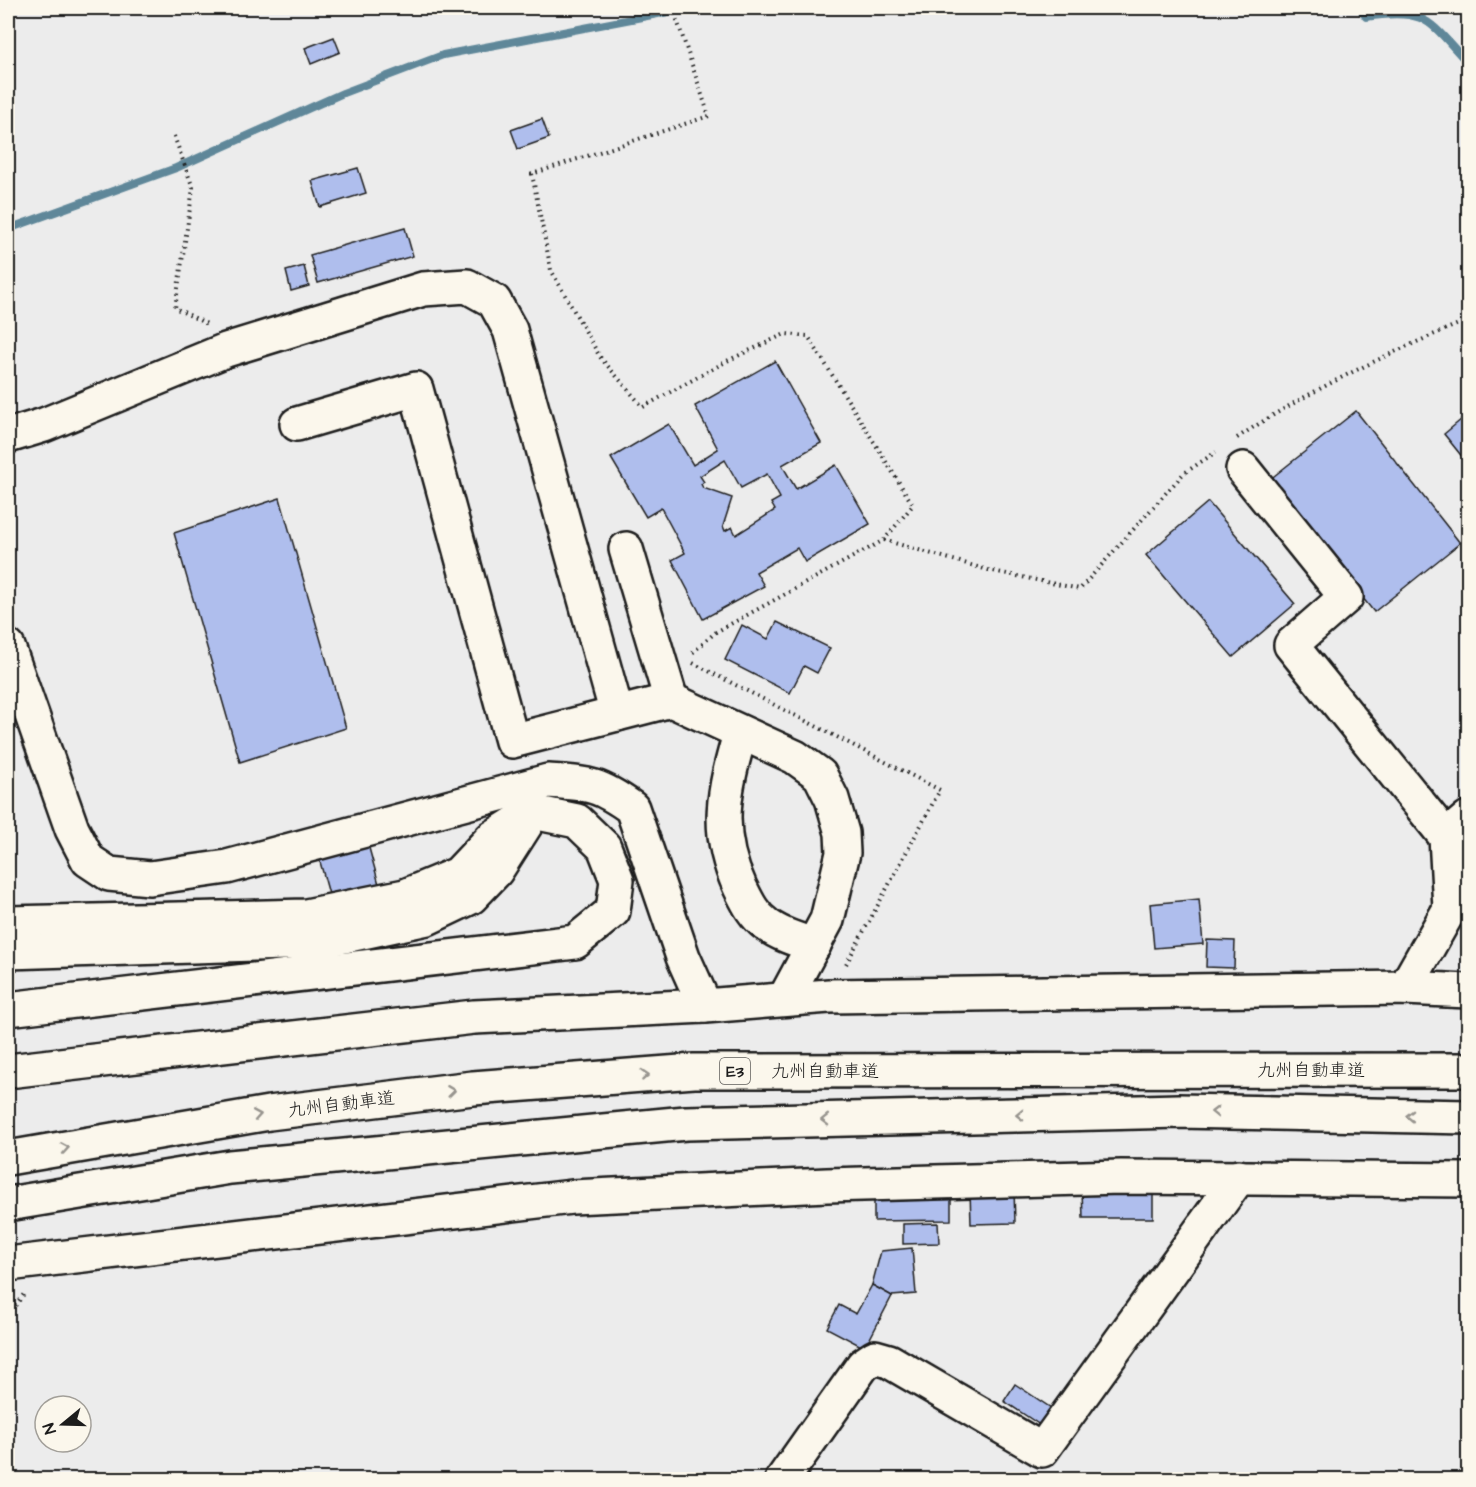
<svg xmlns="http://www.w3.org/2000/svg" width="1476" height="1487" viewBox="0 0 1476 1487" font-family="'Architects Daughter','Klee One',sans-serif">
	<rect width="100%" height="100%" fill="#ececec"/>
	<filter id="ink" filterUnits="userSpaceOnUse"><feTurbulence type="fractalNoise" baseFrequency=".0167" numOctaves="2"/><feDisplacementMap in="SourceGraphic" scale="12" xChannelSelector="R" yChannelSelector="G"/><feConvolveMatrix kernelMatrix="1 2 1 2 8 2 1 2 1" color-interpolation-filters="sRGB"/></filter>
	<g filter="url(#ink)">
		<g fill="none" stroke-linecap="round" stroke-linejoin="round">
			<g stroke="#5e8799" stroke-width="8">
				<path d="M1360 8 1366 17C1428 7 1429 22 1468 63"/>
				<polyline points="8,229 176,168 343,93 443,55 668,12"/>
				<polyline points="1467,305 1468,305"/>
			</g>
		</g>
		<g fill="#afbeed" stroke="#1c1c1c" stroke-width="1.5" fill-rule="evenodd">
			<polygon points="334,37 340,52 311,64 305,48"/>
			<polygon points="542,119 549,138 518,149 511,130"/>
			<polygon points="358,168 366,193 320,207 312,181"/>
			<polygon points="405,228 413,256 318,283 310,255"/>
			<polygon points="304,266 309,286 291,291 286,271"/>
			<path d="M775 361 821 443 782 465 796 489 836 465 870 524 805 562 797 548 756 572 764 586 703 619 672 560 685 553 661 508 646 517 611 458 669 424 693 465 718 449 695 406ZM725 460 741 488 767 474 780 498 771 503 775 510 736 535 732 527 725 531 723 526 732 498 703 488 701 484 704 482 700 476Z"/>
			<polygon points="1356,411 1460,543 1374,612 1269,480"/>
			<polygon points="1468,414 1468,464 1444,434"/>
			<polygon points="280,498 346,728 240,762 174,533"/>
			<polygon points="1208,502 1295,604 1233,657 1146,555"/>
			<polygon points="777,622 830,648 817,673 804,666 790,693 725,660 742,625 768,639"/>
			<polygon points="366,837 388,917 339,930 317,851"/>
			<polygon points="1199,899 1203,944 1154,948 1150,904"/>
			<polygon points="1207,940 1235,941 1234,968 1206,967"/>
			<polygon points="970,1190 1014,1190 1015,1223 971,1224"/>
			<polygon points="1082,1190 1153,1190 1153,1218 1083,1218"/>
			<polygon points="951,1198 951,1220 874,1221 874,1199"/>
			<polygon points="938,1223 939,1243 903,1244 903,1224"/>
			<polygon points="912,1248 916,1294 892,1296 872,1285 881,1251"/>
			<polygon points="872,1285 892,1296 865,1348 827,1328 839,1305 856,1314"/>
			<polygon points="1015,1384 1051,1408 1040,1425 1004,1401"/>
		</g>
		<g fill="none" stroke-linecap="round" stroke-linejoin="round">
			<g stroke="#1c1c1c" stroke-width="38">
				<g id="minor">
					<polyline points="297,424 416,389 512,741 671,700 795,757 820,775 832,799 842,833 843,853 827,920 785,998"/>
					<polyline points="8,436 44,425 226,350 423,289 467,286 494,301 510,330 617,714"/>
					<polyline points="1243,469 1346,597 1291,645 1446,837"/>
					<polyline points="626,549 671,700"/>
					<path d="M8 647 72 829 88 860 109 874 150 878 227 867 548 781C589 784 597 783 632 808L683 957 705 1006"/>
					<path d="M740 734C724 790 714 831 740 887 747 901 753 915 767 925 780 935 798 940 814 945"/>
					<polyline points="1450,908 1446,837 1468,818"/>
					<polyline points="8,923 306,916 405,896 458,874 492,838 533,812 577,821 604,847 617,880 613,911 575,942 8,1009"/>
					<polyline points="8,952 316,942 427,918 471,897 496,871 526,824"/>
					<polyline points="1405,988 1468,877"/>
					<polyline points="8,1071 474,1017 705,1006 829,996 1405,988 1468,991"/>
					<polyline points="8,1264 572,1197 827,1185 1121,1177 1468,1180"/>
					<polyline points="782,1480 863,1365 875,1357 889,1361 1042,1450 1239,1177"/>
				</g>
			</g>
			<g stroke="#1c1c1c" stroke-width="38">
				<g id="highway">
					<polyline points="8,1158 269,1113 473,1088 694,1071 1468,1070"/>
					<polyline points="8,1204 230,1167 686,1123 1179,1111 1468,1117"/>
				</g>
			</g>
			<g stroke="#1c1c1c" stroke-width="4" stroke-dasharray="1.5 4.5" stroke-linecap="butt">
				<polyline points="673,8 709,116 532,174 551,270 600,357 643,407 729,360 785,334 808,336 913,505 884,540 716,632 690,655"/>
				<polyline points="174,136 193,188 175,308 209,325"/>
				<path d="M1237 438C1309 390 1389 353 1468 320"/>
				<polyline points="884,540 988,570 1080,589 1183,474 1216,452"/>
				<polyline points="693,663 940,790 845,966"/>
				<polyline points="8,1315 24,1294"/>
			</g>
			<use href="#minor" stroke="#fbf7ec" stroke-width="33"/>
			<use href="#highway" stroke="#fbf7ec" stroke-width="33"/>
		</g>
		<defs><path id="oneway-chevron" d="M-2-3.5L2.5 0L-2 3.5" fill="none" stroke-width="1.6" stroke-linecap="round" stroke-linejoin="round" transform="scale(1.5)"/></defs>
		<g stroke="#97948e">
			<use href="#oneway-chevron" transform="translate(645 1075) rotate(-4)"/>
			<use href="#oneway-chevron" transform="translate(451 1091) rotate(-7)"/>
			<use href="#oneway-chevron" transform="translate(1215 1112) rotate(-179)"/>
			<use href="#oneway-chevron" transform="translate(257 1115) rotate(-10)"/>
			<use href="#oneway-chevron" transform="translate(1020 1115) rotate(179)"/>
			<use href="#oneway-chevron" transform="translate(1410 1116) rotate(-179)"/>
			<use href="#oneway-chevron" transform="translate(825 1120) rotate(179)"/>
			<use href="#oneway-chevron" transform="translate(65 1148) rotate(-10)"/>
		</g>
	</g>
	<g text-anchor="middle" stroke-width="4.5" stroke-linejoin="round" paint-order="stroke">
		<rect fill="#fbf7ec" stroke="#5f5e5a" stroke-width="1.5" x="720" y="1058" width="30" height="26" rx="4.5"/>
		<g font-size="16" font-weight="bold" fill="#1c1c1c">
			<text x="735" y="1077">E3</text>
		</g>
		<g font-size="18" fill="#1c1c1c" stroke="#fbf7ec">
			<text x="1311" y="1076">九州自動車道</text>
			<text x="825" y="1077">九州自動車道</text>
			<text transform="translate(341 1104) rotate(-7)" y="6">九州自動車道</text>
		</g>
	</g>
	<rect width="1476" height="1487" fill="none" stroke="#fbf7ec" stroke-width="30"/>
	<rect x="15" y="15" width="1446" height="1457" fill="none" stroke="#1c1c1c" stroke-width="2" filter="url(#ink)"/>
	<g transform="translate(63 1424) rotate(251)"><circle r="28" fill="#fbf7ec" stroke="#a29f99" stroke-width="1.5"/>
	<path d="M0-4.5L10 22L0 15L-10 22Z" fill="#1c1c1c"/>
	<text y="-9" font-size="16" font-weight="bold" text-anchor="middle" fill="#1c1c1c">N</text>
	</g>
</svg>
